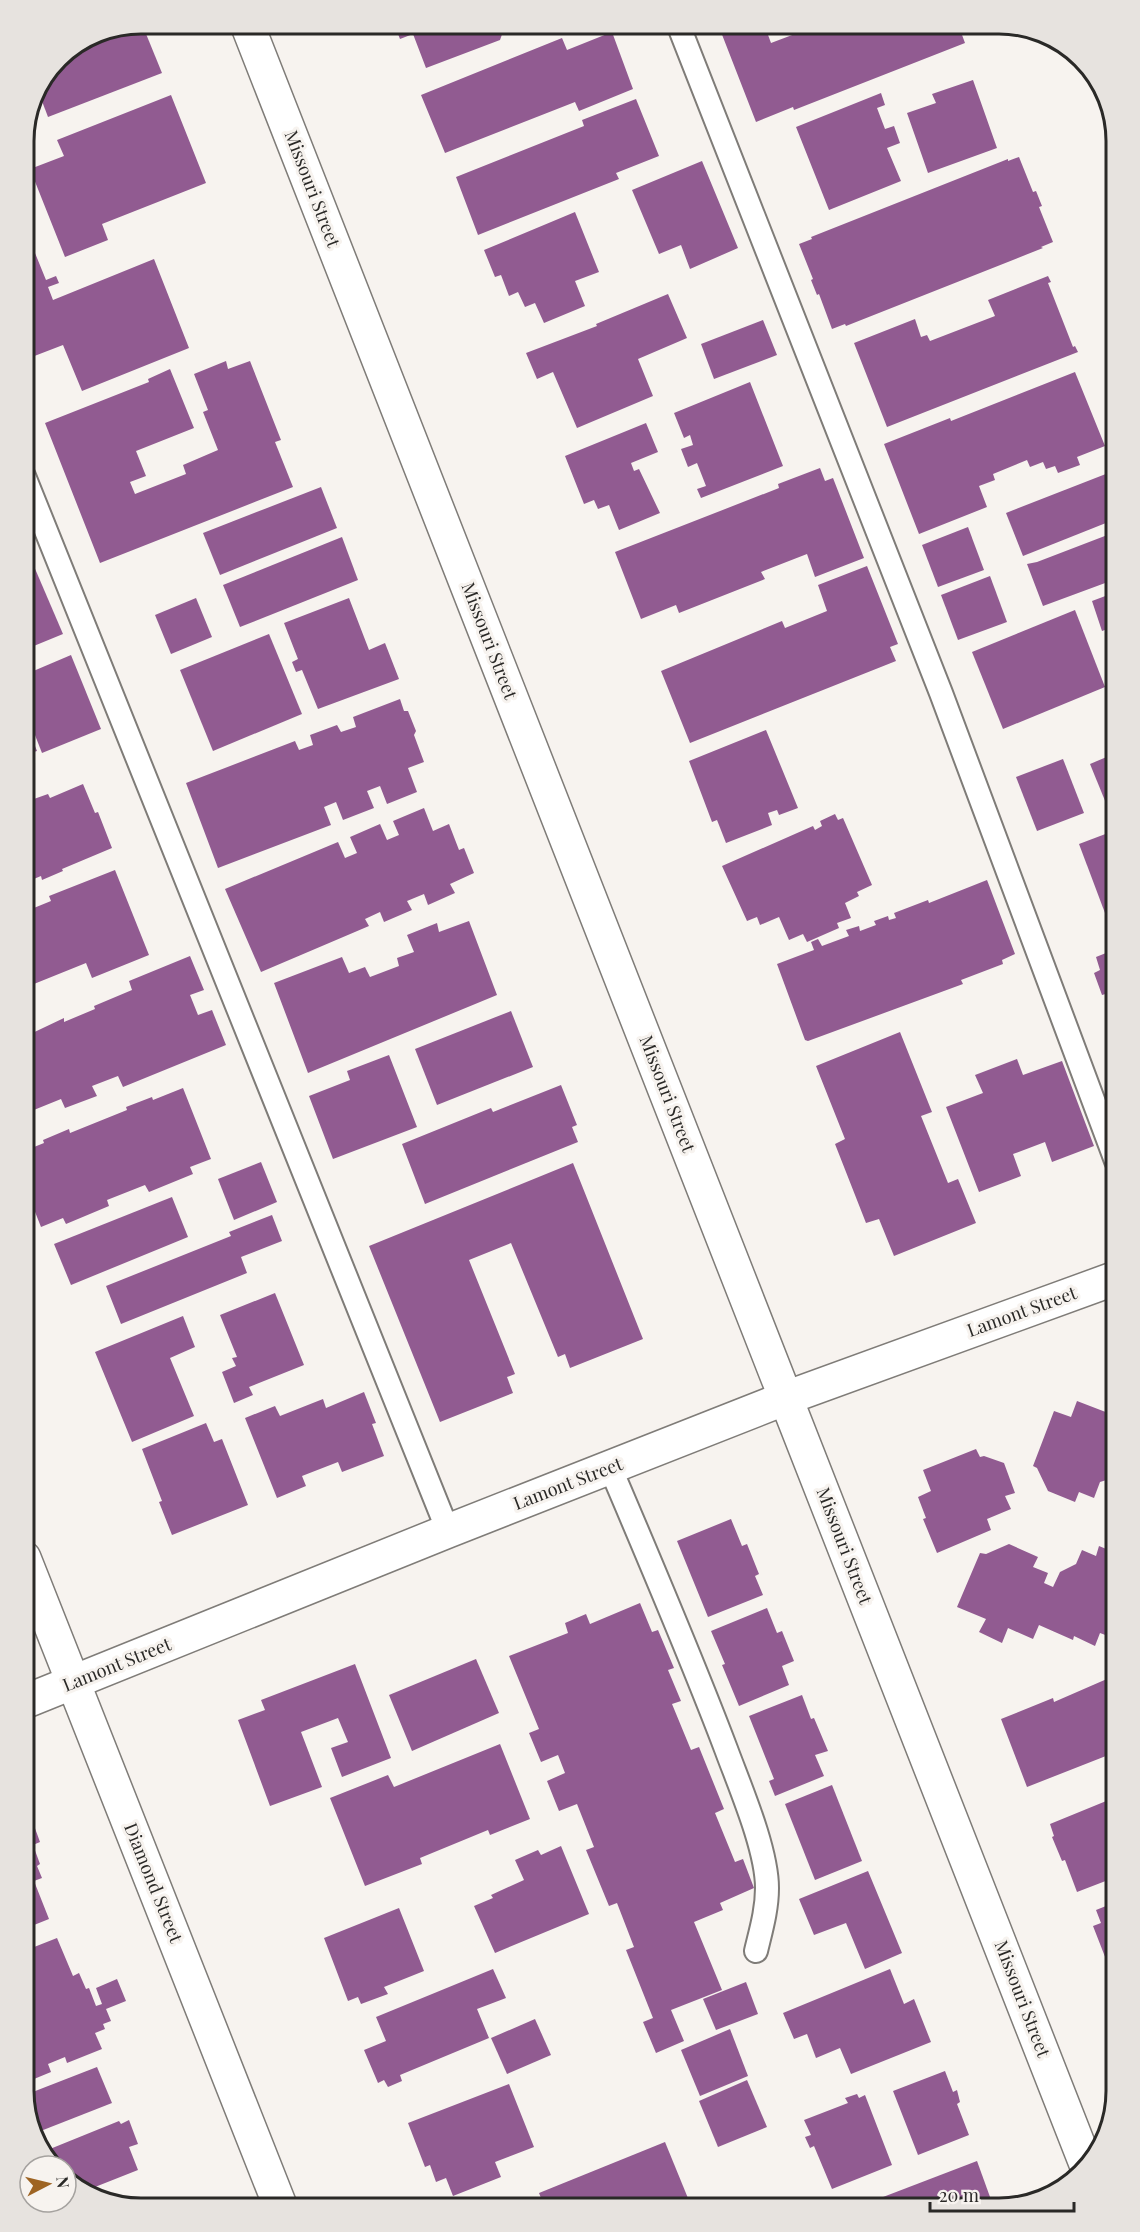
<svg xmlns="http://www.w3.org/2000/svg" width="1140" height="2232" viewBox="0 0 1140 2232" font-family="'Playfair Display',serif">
	<rect width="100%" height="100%" fill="#f7f3ef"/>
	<g fill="#915b91">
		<polygon points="142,24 162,73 48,117 37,88 59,58 97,33"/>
		<polygon points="394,24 501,24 505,26 500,40 426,68 413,34 400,39"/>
		<polygon points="740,24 764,24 771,43 816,26 815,24 958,24 965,43 794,110 793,107 756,122 721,32"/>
		<polygon points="612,32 633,89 579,111 575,102 445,153 421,95 562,38 567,50"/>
		<polygon points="973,80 997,148 928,173 907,113 936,103 932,94"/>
		<polygon points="881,93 885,105 877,108 885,129 894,126 900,143 887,148 901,181 829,210 796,127"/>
		<polygon points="171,95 206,183 102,224 108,240 65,257 30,169 64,156 57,140"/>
		<polygon points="636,99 659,156 616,173 619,179 478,235 456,177 584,126 582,120"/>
		<polygon points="1019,157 1033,192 1036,191 1042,206 1039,207 1053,242 1041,247 1043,248 846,326 845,324 832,329 819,294 817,295 811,280 813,279 799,244 812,239 811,237 1008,159 1008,161"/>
		<polygon points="702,161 738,248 690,269 681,245 659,254 632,190"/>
		<polygon points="575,212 599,272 575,281 585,306 544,323 535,303 525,307 518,292 509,296 501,275 495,277 484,250"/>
		<polygon points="24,226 46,280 56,276 59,283 48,287 53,300 154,259 189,348 82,391 63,345 24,360"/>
		<polygon points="1048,276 1051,282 1048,283 1073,347 1075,346 1078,352 887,427 854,343 915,319 921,337 927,335 930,341 995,316 988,300"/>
		<polygon points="668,294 687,338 638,359 653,396 577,428 553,372 537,379 526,353 597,326 596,324"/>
		<polygon points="763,320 777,355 714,379 701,344"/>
		<polygon points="226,361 228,369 250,361 281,440 275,442 293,487 100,563 45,423 149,382 148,379 170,369 194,428 136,451 146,476 130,482 135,494 186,474 183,465 218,450 203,412 208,410 194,374"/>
		<polygon points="1075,372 1105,446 1077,457 1080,465 1058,473 1055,466 1046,469 1043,462 1030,467 1027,460 993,474 995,480 979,486 987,507 919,534 884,444 950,418 951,421"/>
		<polygon points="750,382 783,466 701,498 697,489 706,486 697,463 688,467 681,449 693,445 690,435 684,438 674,413"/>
		<polygon points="646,423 658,452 631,463 634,471 639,469 660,513 619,530 609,505 598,509 594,500 584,504 565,456"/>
		<polygon points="820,468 825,481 833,478 864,558 815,577 807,554 761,572 765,579 679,613 676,605 641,619 615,552 779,488 778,484"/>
		<polygon points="1116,470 1116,519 1023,556 1006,513"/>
		<polygon points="321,487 337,528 220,575 203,533"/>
		<polygon points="968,527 984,570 938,587 922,545"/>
		<polygon points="1116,529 1116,579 1043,606 1027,564 1037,562 1110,534 1109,532"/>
		<polygon points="342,537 358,580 240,627 223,585"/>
		<polygon points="30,557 63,634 24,650 24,559"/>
		<polygon points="867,566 898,644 890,647 896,661 690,743 661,671 782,621 785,628 827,611 818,585"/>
		<polygon points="990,576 1007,622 958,640 941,595"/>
		<polygon points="1116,592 1116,634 1113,627 1102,631 1092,601"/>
		<polygon points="196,598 212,637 171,654 155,615"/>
		<polygon points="349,598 369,650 385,643 399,679 318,709 302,670 296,672 292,662 298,659 284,623"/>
		<polygon points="1075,610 1105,687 1003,729 972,652"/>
		<polygon points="269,634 302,714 213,751 180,670"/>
		<polygon points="71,655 101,729 42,753 24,707 24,675"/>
		<polygon points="400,699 404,711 408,711 416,731 414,735 424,762 408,768 417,792 387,804 380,786 367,791 374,808 343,820 336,802 324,807 331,825 218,868 186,783 295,741 299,750 313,745 310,735 337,725 341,732 356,727 353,717"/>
		<polygon points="24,719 37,751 24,755"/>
		<polygon points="766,730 798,808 779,815 777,810 768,813 772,825 726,843 717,820 712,822 689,761"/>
		<polygon points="1116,753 1116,810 1110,813 1090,764"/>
		<polygon points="1063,759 1084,813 1037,831 1016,777"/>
		<polygon points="83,784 95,813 98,812 112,848 62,869 63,871 42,880 41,876 24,883 24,798 29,796 31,800 48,794 50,798"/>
		<polygon points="424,808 433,831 449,824 459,850 464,848 474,873 450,884 455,893 428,905 424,894 407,901 412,910 384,922 380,912 365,919 369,926 261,972 225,889 338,842 345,858 357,853 350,837 380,824 387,840 399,835 393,821"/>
		<polygon points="835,814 838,820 843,818 872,885 857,892 859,896 845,903 851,918 837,923 839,928 807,942 803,934 789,940 779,917 760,925 757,917 747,921 722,866 813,826 815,830 822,826 820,821"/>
		<polygon points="1116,830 1116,927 1111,929 1079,844"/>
		<polygon points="115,870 149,955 92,978 86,963 24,988 24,912 51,901 49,896"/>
		<polygon points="987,880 1015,954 1002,960 1003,964 961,980 963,984 808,1041 805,1040 777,964 814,950 811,942 818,939 822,946 849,936 846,930 859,926 860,931 876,925 874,921 888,916 889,920 896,918 894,913 928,900 929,903"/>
		<polygon points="469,921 497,995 308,1073 274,983 342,957 349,973 365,967 370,977 399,966 397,958 414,952 407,935 437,923 439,932"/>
		<polygon points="1116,949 1116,1010 1109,993 1102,995 1094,973 1100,970 1096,957"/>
		<polygon points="190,956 204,990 190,995 198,1015 212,1010 226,1045 123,1087 118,1076 92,1086 97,1096 65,1108 61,1099 24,1114 24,1037 64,1018 64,1022 95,1009 94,1006 132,990 129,981"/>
		<polygon points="511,1011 533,1067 437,1105 415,1049"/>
		<polygon points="900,1032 932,1112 921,1116 948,1183 958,1179 976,1223 894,1256 879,1219 866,1223 835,1144 845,1139 816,1066"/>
		<polygon points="389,1055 417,1127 333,1159 309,1096 350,1080 347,1071"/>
		<polygon points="1017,1059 1023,1075 1062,1061 1094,1146 1052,1162 1045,1142 1013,1154 1021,1176 979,1192 946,1107 983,1093 975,1075"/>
		<polygon points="561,1085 577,1125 572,1127 578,1142 425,1204 402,1144 491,1108 493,1112"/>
		<polygon points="183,1088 211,1159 190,1167 193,1174 149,1192 145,1185 107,1200 109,1206 66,1224 63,1218 41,1227 24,1184 24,1151 44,1143 43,1140 69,1129 70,1133 127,1110 126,1107 152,1097 153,1100"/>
		<polygon points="261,1162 277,1202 234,1220 218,1179"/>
		<polygon points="573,1163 643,1339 570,1368 565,1354 558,1357 511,1243 469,1260 515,1374 507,1377 513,1393 440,1422 369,1246"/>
		<polygon points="172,1197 188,1237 71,1285 54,1244"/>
		<polygon points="272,1215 282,1241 241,1257 247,1273 121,1324 106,1286 231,1236 229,1232"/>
		<polygon points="275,1293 304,1365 249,1387 253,1395 234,1403 222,1372 236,1366 232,1358 237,1357 220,1315"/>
		<polygon points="183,1316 195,1347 170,1358 194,1416 132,1442 95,1352"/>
		<polygon points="364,1392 376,1423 372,1424 384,1456 342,1472 338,1462 302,1476 306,1486 277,1498 245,1418 275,1406 280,1416 323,1399 326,1408"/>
		<polygon points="1077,1401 1116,1416 1116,1477 1100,1482 1094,1498 1079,1492 1075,1502 1048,1491 1037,1468 1033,1466 1054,1411 1071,1417"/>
		<polygon points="206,1423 214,1442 222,1439 248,1505 172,1535 159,1502 162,1501 142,1449"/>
		<polygon points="976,1449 980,1457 984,1456 1004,1463 1015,1493 1005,1496 1011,1509 987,1519 991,1530 937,1553 923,1519 926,1518 918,1497 931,1491 923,1470"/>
		<polygon points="731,1519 742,1546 747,1544 759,1574 755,1576 763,1595 708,1617 677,1541"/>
		<polygon points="1009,1544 1038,1557 1033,1567 1048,1573 1044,1583 1053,1587 1060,1572 1076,1564 1082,1550 1096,1556 1099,1546 1116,1553 1116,1639 1100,1633 1095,1646 1074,1636 1073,1640 1039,1625 1033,1639 1008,1628 1002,1643 979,1632 986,1619 957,1607 980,1553 986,1554"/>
		<polygon points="640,1603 652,1632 658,1630 674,1668 668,1670 681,1701 672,1704 691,1750 699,1747 724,1809 715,1813 735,1862 743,1859 754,1888 720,1903 723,1910 694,1922 722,1990 671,2010 684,2041 656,2053 643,2022 653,2018 626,1950 634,1947 617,1903 609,1906 586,1850 594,1847 577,1804 559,1811 547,1781 565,1773 558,1755 541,1762 529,1733 539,1729 509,1656 568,1633 565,1623 586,1614 590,1624"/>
		<polygon points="767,1608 777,1633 782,1631 794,1661 782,1666 789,1685 739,1706 722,1665 725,1664 711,1631"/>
		<polygon points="476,1659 499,1713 412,1751 389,1695"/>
		<polygon points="355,1664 391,1758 342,1777 331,1748 348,1742 338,1718 301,1732 322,1787 270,1806 238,1720 265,1710 261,1700"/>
		<polygon points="1116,1675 1116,1757 1113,1758 1111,1754 1027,1787 1001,1719 1053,1698 1054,1702"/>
		<polygon points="802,1695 811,1719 814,1718 828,1751 815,1755 824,1776 775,1796 769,1781 774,1779 749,1716"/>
		<polygon points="500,1744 530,1819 490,1835 488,1830 420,1858 422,1864 365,1886 330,1798 388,1775 394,1787"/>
		<polygon points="832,1785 862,1861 815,1880 785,1804"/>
		<polygon points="1116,1797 1116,1877 1077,1892 1065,1860 1062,1861 1052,1837 1054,1836 1050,1824"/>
		<polygon points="24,1808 29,1821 32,1820 40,1842 33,1845 40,1864 37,1866 42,1878 34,1881 49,1919 24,1929"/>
		<polygon points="561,1846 589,1914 495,1953 474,1906 493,1898 491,1895 524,1880 515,1860 538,1850 541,1855"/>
		<polygon points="868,1871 902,1953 865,1969 846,1923 814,1935 799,1899"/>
		<polygon points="1116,1902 1116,1985 1093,1926 1101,1923 1096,1910"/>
		<polygon points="399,1908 424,1971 384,1987 388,1994 361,2004 358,1997 348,2001 324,1938"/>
		<polygon points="57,1938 73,1976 79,1973 86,1989 89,1988 96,2006 102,2004 96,1988 117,1979 126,2001 106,2009 111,2021 103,2024 105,2029 95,2033 102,2049 67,2063 65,2057 48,2064 51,2072 34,2079 32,2073 24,2076 24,1967 28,1965 24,1951"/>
		<polygon points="493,1969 506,1998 477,2009 489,2038 400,2075 402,2081 388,2087 384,2080 378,2083 364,2050 386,2041 376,2017"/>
		<polygon points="890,1969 904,2004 914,1999 931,2042 851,2074 840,2048 816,2058 807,2034 794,2039 783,2013"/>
		<polygon points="746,1982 758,2014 716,2030 703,1999"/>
		<polygon points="535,2019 551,2055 507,2074 491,2038"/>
		<polygon points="730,2029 748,2076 700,2096 681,2050"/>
		<polygon points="97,2067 112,2103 33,2134 25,2095"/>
		<polygon points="945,2071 953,2092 957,2090 960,2102 957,2104 969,2135 918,2155 893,2091"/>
		<polygon points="747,2080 767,2127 718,2147 699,2101"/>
		<polygon points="509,2084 534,2147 495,2162 501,2177 453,2196 446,2178 436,2182 430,2165 425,2167 408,2123"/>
		<polygon points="857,2094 859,2098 865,2095 892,2165 832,2189 814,2146 810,2148 805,2137 811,2135 804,2120 848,2103 845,2098"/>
		<polygon points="129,2120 138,2144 129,2147 138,2170 95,2187 98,2196 76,2188 66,2176 66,2166 58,2166 45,2151 119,2121 121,2124"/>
		<polygon points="665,2142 692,2208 545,2208 539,2193"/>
		<polygon points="977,2161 994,2208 872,2208 870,2202"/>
	</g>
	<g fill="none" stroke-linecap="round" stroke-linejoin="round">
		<g stroke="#7f7c78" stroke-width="26">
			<g id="service">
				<polyline points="678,24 941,693 1116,1161"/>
				<polyline points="24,476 448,1531"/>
				<path d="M610 1467C650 1561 690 1654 726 1749 740 1787 767 1849 767 1888 767 1910 761 1930 756 1951"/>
			</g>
		</g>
		<g stroke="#7f7c78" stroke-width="36">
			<g id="minor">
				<polyline points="247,24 1086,2164"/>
				<polyline points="24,1558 281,2208"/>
			</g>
		</g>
		<g stroke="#7f7c78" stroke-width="36">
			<polyline id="tertiary" points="24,1702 448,1531 786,1398 1116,1278"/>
		</g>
		<use href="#service" stroke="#fff" stroke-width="22"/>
		<use href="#minor" stroke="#fff" stroke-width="33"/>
		<use href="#tertiary" stroke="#fff" stroke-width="33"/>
	</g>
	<g text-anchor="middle" stroke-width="6" stroke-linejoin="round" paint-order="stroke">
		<g font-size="18" fill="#2a2927" stroke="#f7f3ef">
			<text transform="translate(312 189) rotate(69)" y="6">Missouri Street</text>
			<text transform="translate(489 641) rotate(69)" y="6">Missouri Street</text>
			<text transform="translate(667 1094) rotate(69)" y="6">Missouri Street</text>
			<text transform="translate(1022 1312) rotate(-20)" y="6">Lamont Street</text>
			<text transform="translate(568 1484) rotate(-21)" y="6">Lamont Street</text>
			<text transform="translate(844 1546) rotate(69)" y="6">Missouri Street</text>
			<text transform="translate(117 1665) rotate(-22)" y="6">Lamont Street</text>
			<text transform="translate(153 1883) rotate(68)" y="6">Diamond Street</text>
			<text transform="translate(1022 1999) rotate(69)" y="6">Missouri Street</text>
		</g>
	</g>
	<path d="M0 0H1140V2232H0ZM141 34H999A107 107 0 0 1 1106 141V2091A107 107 0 0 1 999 2198H141A107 107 0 0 1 34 2091V141A107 107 0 0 1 141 34Z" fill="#e7e3df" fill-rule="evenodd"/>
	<path fill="none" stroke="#2a2927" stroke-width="3" d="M141 34H999A107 107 0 0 1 1106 141V2091A107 107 0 0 1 999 2198H141A107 107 0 0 1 34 2091V141A107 107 0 0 1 141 34Z"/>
	<g transform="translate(48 2184) rotate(83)"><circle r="28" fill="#f7f3ef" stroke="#a5a29f" stroke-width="1.5"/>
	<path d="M0-4.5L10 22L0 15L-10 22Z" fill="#9e6423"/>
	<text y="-9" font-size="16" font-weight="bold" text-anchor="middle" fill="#2a2927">N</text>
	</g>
	<path d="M930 2202v9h144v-9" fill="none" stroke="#2a2927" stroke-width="3"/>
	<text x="939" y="2202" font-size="18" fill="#2a2927" stroke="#f7f3ef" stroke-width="4.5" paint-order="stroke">20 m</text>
</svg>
